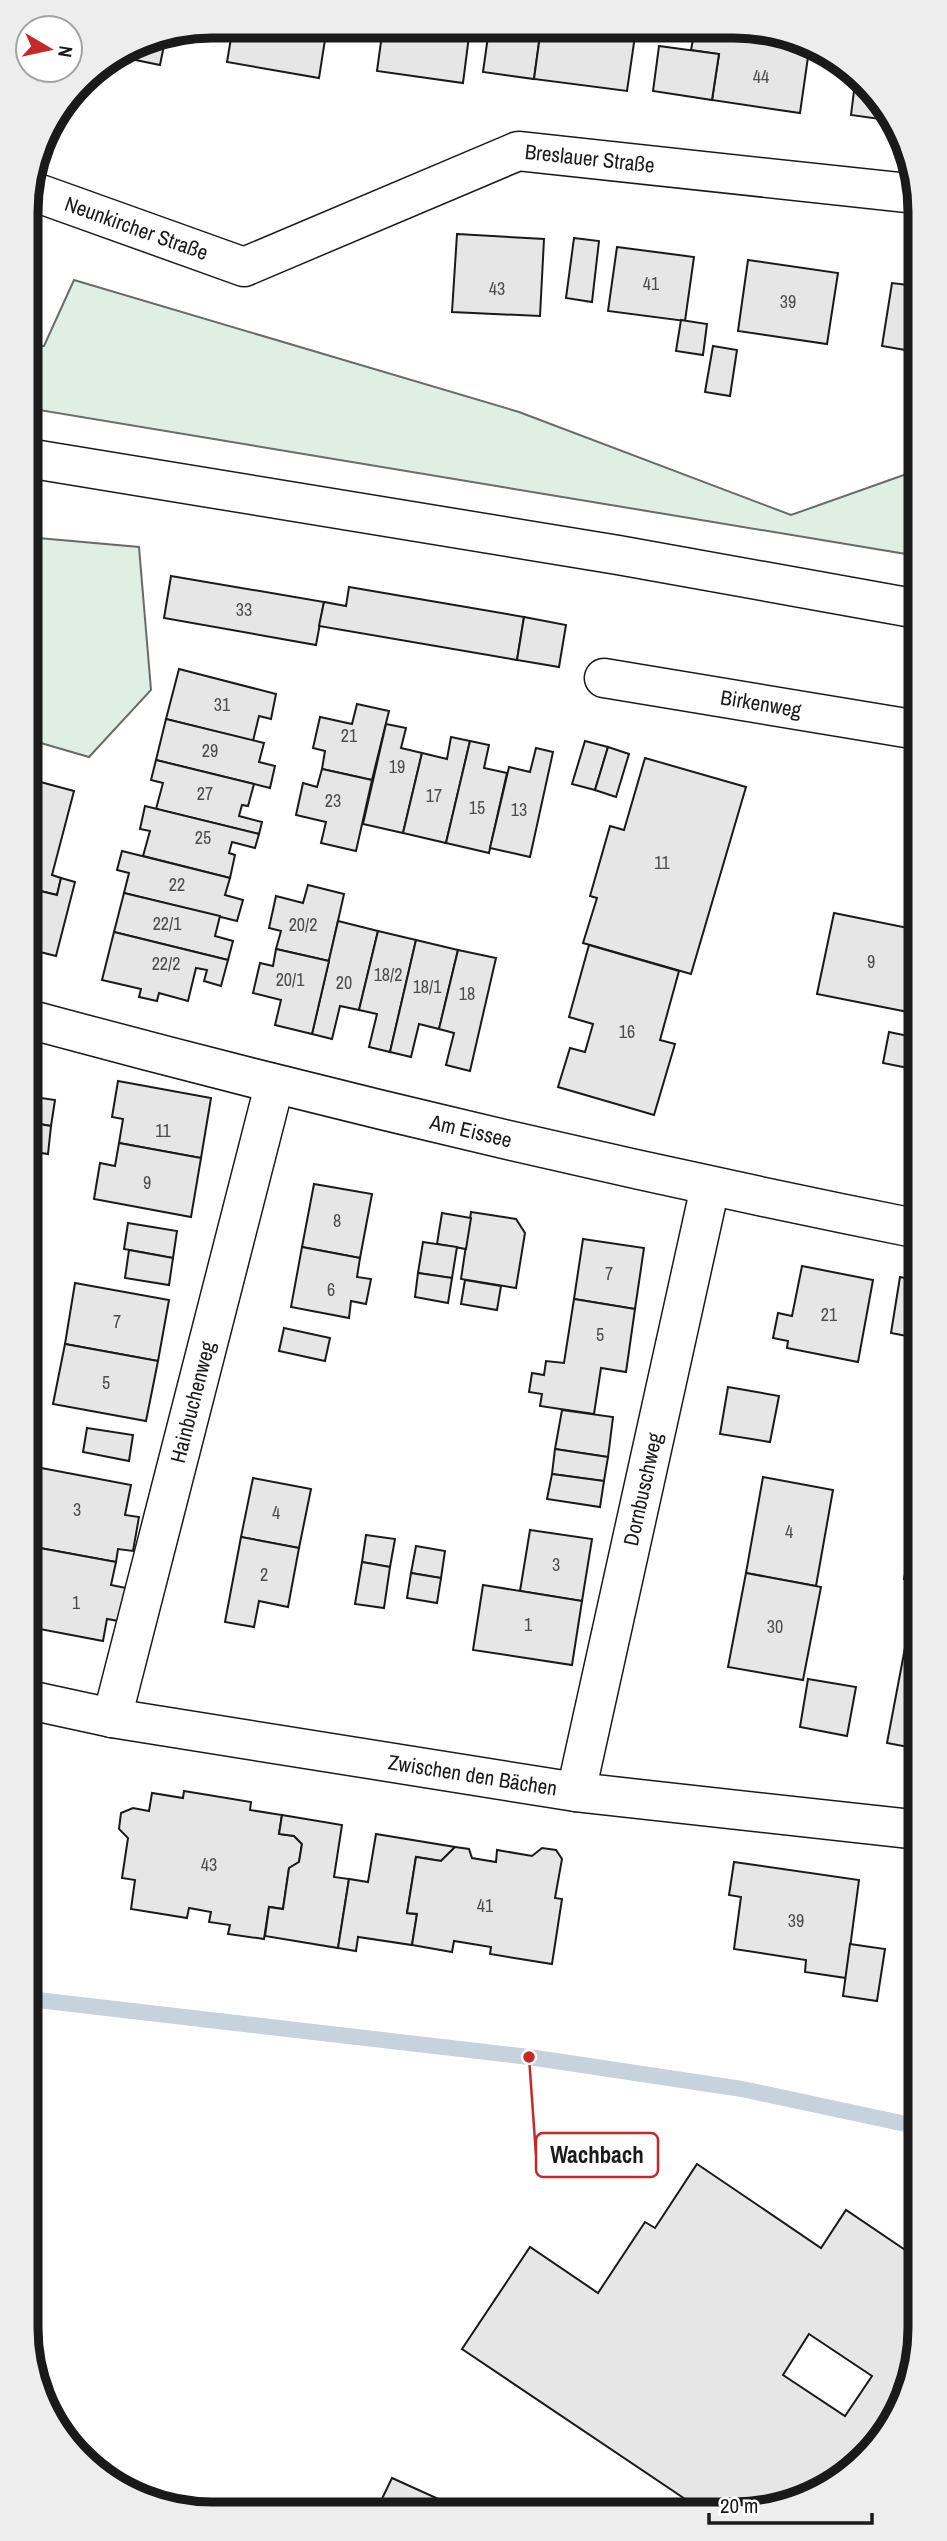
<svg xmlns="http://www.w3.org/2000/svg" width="947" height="2541" viewBox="0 0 947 2541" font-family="'Archivo Narrow',sans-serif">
	<rect width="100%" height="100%" fill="#fff"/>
	<g fill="#e0efe3" stroke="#6a6a6a" stroke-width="2">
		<polygon points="74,280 519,412 791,515 918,470 918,556 27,408 27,346 44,346"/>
		<polygon points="27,537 139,547 151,690 89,757 27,739"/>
	</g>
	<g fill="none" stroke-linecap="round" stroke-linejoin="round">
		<polyline stroke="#c6d2dc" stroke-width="16" points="29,1999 529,2057 742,2089 920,2127"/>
	</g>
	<g fill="#e6e6e6" stroke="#1a1a1a" stroke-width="2" fill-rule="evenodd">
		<polygon points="233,26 327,27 319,78 227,62"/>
		<polygon points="383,27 470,28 463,83 377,71"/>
		<polygon points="515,28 541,28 534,79 483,72 489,29 515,33"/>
		<polygon points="541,28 636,29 627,91 534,79"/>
		<polygon points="695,29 771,30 809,50 800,113 712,100 719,54 691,50"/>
		<polygon points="166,35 160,65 116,56 142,40"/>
		<polygon points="659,46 719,54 712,100 653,91"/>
		<polygon points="856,75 866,81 887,120 851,115"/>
		<polygon points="457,234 544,239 540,316 452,312"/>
		<polygon points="574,238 599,241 592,302 566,298"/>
		<polygon points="617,247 694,257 685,321 608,311"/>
		<polygon points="748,260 838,273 827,344 738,331"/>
		<polygon points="917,281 917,352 882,346 892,283 917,286"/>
		<polygon points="681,320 707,324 703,355 676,351"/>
		<polygon points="713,346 737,350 730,396 705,392"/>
		<polygon points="171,576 324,602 316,645 164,618"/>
		<polygon points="349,587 524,617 517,660 319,626 324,602 346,606"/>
		<polygon points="524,617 566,625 559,667 517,660"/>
		<polygon points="179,669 276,694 271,719 259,716 253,741 166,719"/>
		<polygon points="357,704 389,711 372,780 322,769 325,751 313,748 320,717 352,724"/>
		<polygon points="166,719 264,743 259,762 275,766 270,788 156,760"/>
		<polygon points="386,724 406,728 401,748 422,753 403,833 363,824"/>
		<polygon points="451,737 470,741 446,843 403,833 422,753 447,759"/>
		<polygon points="470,741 489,745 484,768 507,773 489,853 446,843"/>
		<polygon points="585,741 608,747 595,790 572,784"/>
		<polygon points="608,747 629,754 616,797 595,790"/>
		<polygon points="536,748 553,752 530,857 490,848 509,767 530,772"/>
		<polygon points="645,758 746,787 691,974 583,943 597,898 590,896 610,826 624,830"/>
		<polygon points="156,760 254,784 248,806 242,805 239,816 262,822 259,834 156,809 163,783 151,780"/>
		<polygon points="322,769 372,780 356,851 321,843 326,822 296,815 303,783 317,787"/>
		<polygon points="33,780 74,791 52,875 61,878 57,895 28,888 28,801"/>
		<polygon points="145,806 259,834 255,848 232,842 229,853 235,855 230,878 143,856 150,831 140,829"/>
		<polygon points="122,851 230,878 225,895 243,900 237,921 124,893 129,873 117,870"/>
		<polygon points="61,878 75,882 56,956 28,949 28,888 57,895"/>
		<polygon points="308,885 344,894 329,961 276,949 281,931 269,928 276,896 303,903"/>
		<polygon points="124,893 220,916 215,936 233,941 228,960 114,932"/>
		<polygon points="834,913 918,930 918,1014 817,994"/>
		<polygon points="338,921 378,931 359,1010 340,1006 332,1039 312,1034"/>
		<polygon points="378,931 416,940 390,1052 369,1047 377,1014 359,1010"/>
		<polygon points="114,932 228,960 221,986 204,981 207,970 196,968 188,1001 159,993 157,1001 139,997 141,989 102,980"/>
		<polygon points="416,940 458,950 439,1029 419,1024 411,1057 390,1052"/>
		<polygon points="589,945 679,971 660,1040 675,1044 654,1115 558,1087 570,1048 585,1052 593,1024 569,1017"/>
		<polygon points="276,949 329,961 312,1034 275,1025 281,1000 253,993 260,963 273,966"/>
		<polygon points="458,950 496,958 470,1071 446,1065 454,1033 439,1029"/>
		<polygon points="889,1032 918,1038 918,1070 883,1063"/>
		<polygon points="118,1081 211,1098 201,1158 119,1143 123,1119 112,1117"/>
		<polygon points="28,1096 55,1100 51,1126 28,1122"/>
		<polygon points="28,1122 51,1126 48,1154 28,1151"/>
		<polygon points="119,1143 201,1158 191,1217 94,1199 100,1163 115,1166"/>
		<polygon points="314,1184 372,1194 360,1258 302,1247"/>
		<polygon points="471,1212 516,1219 525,1233 516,1288 461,1279"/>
		<polygon points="442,1213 471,1218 466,1249 437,1244"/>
		<polygon points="128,1223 177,1231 173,1258 124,1249"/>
		<polygon points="583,1239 644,1248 635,1309 574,1299"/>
		<polygon points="423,1242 457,1247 452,1278 418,1273"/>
		<polygon points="302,1247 360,1258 357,1277 371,1279 366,1304 351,1301 349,1318 291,1307"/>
		<polygon points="129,1250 173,1258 169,1285 125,1278"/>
		<polygon points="802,1266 873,1280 858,1362 787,1348 788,1341 773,1338 778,1313 792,1316"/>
		<polygon points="418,1273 452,1278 448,1303 415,1297"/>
		<polygon points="900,1277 919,1281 919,1302 912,1337 891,1333"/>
		<polygon points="465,1280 501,1286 497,1310 461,1304"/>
		<polygon points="75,1283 169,1300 158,1361 65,1344"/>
		<polygon points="574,1299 635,1309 626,1372 601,1368 594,1414 540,1406 542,1394 529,1392 532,1373 544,1375 546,1361 564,1363"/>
		<polygon points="28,1308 40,1310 36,1335 28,1334"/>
		<polygon points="284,1328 330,1338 325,1361 279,1351"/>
		<polygon points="28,1334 36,1335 32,1359 28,1359"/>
		<polygon points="65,1344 158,1361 146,1421 53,1404"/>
		<polygon points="728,1387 779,1396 770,1442 720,1434"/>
		<polygon points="562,1410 613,1417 608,1457 555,1449"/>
		<polygon points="87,1428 133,1435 129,1461 83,1452"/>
		<polygon points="555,1449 608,1457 604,1481 552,1474"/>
		<polygon points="36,1467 131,1485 125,1515 139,1517 133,1551 118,1549 116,1562 29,1546 29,1505"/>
		<polygon points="552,1474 604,1481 600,1507 547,1499"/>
		<polygon points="763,1477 833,1490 816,1586 746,1573"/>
		<polygon points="253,1478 311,1489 299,1548 241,1537"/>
		<polygon points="919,1499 919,1582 904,1579"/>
		<polygon points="530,1530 592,1539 582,1601 520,1591"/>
		<polygon points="366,1535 395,1539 390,1567 362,1562"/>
		<polygon points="241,1537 299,1548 288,1607 259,1601 254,1627 225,1622"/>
		<polygon points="29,1546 116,1562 111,1585 126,1588 119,1621 107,1619 103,1641 29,1627"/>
		<polygon points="416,1546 445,1551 441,1578 411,1573"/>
		<polygon points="362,1562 390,1567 384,1608 355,1604"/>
		<polygon points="411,1573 441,1578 437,1603 407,1598"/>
		<polygon points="746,1573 821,1587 803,1680 728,1667"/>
		<polygon points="483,1585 582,1601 572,1665 473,1650"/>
		<polygon points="912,1607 919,1608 919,1634 908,1632"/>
		<polygon points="908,1632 919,1634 919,1749 887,1743"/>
		<polygon points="808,1679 856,1687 847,1736 800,1727"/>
		<polygon points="184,1791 251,1802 250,1810 282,1815 279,1834 294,1836 302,1844 299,1862 289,1868 283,1909 269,1907 264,1939 228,1934 230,1925 209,1922 211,1912 189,1908 187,1918 131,1909 135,1880 122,1878 128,1838 119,1829 121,1813 133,1808 149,1811 152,1793 183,1798"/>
		<polygon points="282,1815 342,1825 334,1877 349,1879 338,1948 265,1936 269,1907 283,1909 289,1868 299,1862 302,1844 294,1836 279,1834"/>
		<polygon points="376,1834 455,1847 441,1861 416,1857 407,1913 417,1914 412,1945 358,1937 356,1951 338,1948 349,1879 368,1882"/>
		<polygon points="455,1847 469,1849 472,1858 496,1862 497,1850 532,1856 542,1848 556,1850 562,1859 555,1898 562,1899 552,1964 490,1954 491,1947 454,1941 452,1952 412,1945 417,1914 407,1913 416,1857 441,1861"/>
		<polygon points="734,1862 859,1880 846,1978 805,1972 806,1960 734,1949 741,1897 729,1895"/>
		<polygon points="850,1944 885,1949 877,2001 843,1996"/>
		<path d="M697 2164 821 2248 846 2210 920 2260V2340L907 2399 875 2451 828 2490 771 2511H703L462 2349 530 2247 598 2293 645 2222 655 2228ZM809 2334 872 2376 845 2416 783 2375Z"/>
		<polygon points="392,2478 454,2506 452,2511 376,2511"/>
	</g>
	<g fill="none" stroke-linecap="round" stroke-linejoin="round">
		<g stroke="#1a1a1a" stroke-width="41">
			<g id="minor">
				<path id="s1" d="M29 190 244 267 518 151 917 194"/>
				<path id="s2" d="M604 678 918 730"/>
				<path id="s3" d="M28 1019C323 1099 619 1169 919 1229"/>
				<path id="s4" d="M29 1700 112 1718 576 1792 920 1830"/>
				<path id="s5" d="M112 1718 274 1086"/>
				<path id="s6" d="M576 1792 710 1187"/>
			</g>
		</g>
		<g stroke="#1a1a1a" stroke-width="41">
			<polyline id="major" points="27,458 618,555 918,609"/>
		</g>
		<use href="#minor" stroke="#fff" stroke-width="38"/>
		<use href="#major" stroke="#fff" stroke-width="38"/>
	</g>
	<g text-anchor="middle" stroke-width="5" stroke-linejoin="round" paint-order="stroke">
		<g font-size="18" fill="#4d4d4d">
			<text x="761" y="83">44</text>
			<text x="651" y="290">41</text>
			<text x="497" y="295">43</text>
			<text x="788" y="308">39</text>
			<text x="244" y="616">33</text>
			<text x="222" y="711">31</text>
			<text x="349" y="742">21</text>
			<text x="210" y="757">29</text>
			<text x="397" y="773">19</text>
			<text x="205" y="800">27</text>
			<text x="434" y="802">17</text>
			<text x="333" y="807">23</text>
			<text x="477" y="814">15</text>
			<text x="519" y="816">13</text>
			<text x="203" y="844">25</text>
			<text x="662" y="869">11</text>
			<text x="177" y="891">22</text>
			<text x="167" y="930">22/1</text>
			<text x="303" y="931">20/2</text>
			<text x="871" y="968">9</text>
			<text x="166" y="970">22/2</text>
			<text x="388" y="981">18/2</text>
			<text x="290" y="986">20/1</text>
			<text x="344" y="989">20</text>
			<text x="427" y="993">18/1</text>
			<text x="467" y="1000">18</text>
			<text x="627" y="1038">16</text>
			<text x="163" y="1137">11</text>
			<text x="147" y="1189">9</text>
			<text x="337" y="1227">8</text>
			<text x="609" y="1280">7</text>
			<text x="331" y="1296">6</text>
			<text x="829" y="1321">21</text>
			<text x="117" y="1328">7</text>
			<text x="600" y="1341">5</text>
			<text x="106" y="1389">5</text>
			<text x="77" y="1516">3</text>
			<text x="276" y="1519">4</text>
			<text x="789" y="1538">4</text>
			<text x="556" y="1571">3</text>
			<text x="264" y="1581">2</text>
			<text x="76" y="1609">1</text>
			<text x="528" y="1631">1</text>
			<text x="775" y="1633">30</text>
			<text x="209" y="1871">43</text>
			<text x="485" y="1912">41</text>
			<text x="796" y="1927">39</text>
		</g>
		<g font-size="21" fill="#1a1a1a" stroke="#fff">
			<text dy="7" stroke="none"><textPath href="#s1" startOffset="598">Breslauer Straße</textPath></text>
			<text dy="7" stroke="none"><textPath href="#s1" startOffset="114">Neunkircher Straße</textPath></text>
			<text dy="7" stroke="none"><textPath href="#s2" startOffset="159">Birkenweg</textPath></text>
			<text dy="7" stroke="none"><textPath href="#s3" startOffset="457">Am Eissee</textPath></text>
			<text dy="7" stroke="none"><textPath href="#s5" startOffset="326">Hainbuchenweg</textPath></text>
			<text dy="7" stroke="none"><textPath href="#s6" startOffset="310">Dornbuschweg</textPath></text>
			<text dy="7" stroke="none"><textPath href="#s4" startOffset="450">Zwischen den Bächen</textPath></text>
		</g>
	</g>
	<path d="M0 0H947V2541H0ZM212 38H734A174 174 0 0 1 908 212V2328A174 174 0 0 1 734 2502H212A174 174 0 0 1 38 2328V212A174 174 0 0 1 212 38Z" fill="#ededed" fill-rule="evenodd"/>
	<path fill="none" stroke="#1a1a1a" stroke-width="9" d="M212 38H734A174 174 0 0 1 908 212V2328A174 174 0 0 1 734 2502H212A174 174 0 0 1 38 2328V212A174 174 0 0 1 212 38Z"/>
	<path fill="none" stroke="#c62828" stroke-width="2.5" d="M529 2057L536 2155"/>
	<circle fill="#c62828" stroke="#fff" stroke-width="2.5" cx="529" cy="2057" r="7"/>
	<rect fill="#fff" stroke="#c62828" stroke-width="2.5" x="536" y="2133" width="122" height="44" rx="7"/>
	<g font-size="23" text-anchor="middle" font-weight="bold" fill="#1a1a1a">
		<text x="597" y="2163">Wachbach</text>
	</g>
	<g transform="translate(49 49) rotate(99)"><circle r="33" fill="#ffffff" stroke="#a3a3a3" stroke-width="2"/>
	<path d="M0-5L12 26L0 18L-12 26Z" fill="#c62828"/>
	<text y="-10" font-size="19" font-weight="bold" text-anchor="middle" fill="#1a1a1a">N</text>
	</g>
	<path d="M709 2513v10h163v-10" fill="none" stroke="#1a1a1a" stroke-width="3.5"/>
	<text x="720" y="2513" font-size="21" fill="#1a1a1a" stroke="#ffffff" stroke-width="5" paint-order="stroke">20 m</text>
</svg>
